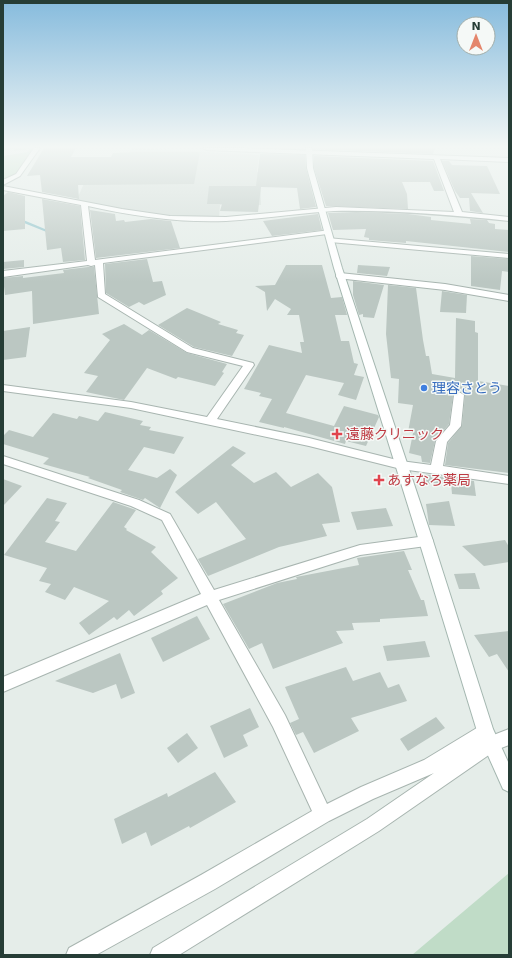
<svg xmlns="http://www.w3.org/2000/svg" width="512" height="958" viewBox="0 0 512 958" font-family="'DejaVu Sans','Noto Sans JP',sans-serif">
	<rect width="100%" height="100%" fill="#e5ede9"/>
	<polygon fill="#d3ddd8" points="132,148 259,155 257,172 260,172 261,205 220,205 219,218 201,219 153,215 76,201 87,177 120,177"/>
	<g fill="#c0dcc7">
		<polygon points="3,148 32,149 17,173 3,181 3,156 28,152 29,149 14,151 14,149 3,151"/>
		<polygon points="509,873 509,955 412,955"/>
	</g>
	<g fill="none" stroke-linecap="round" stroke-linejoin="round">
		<polygon fill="#93c5cc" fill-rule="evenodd" points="19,219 21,219 52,232 49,233 19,221"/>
	</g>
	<g fill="#bbc7c2">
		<polygon points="44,148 76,148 71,157 111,157 113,153 134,152 200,152 194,184 78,185 79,199 42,192 40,175 27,176"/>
		<polygon points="314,148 313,148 435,148 433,154 314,149"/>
		<polygon points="260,154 305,155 306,168 316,207 300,209 297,188 261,187 258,212 220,211 222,204 207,204 209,186 256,186"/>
		<polygon points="314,156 433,161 444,191 434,191 430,182 402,182 407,194 408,209 326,206 314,168"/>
		<polygon points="442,161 449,161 452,165 487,166 500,194 471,193 483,213 470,211 469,198 460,198 455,191"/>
		<polygon points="8,192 25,196 25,229 3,231 3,196"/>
		<polygon points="42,199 80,206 85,260 63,262 61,248 47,250"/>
		<polygon points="90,210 115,214 116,221 124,220 125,222 151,219 171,221 180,248 96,258"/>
		<polygon points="356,212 408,214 431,217 431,220 471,224 470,219 487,220 489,223 495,224 495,229 509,230 509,252 406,241 406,243 369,240 369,238 364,237 366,229 333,230 328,213"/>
		<polygon points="318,214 322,230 272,236 263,221"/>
		<polygon points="471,256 509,259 509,272 502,271 500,290 471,286"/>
		<polygon points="147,259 153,282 162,281 166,295 144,305 139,302 129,307 106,293 105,264"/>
		<polygon points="24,260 24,267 3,269 3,262"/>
		<polygon points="286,265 322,265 331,298 342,297 347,315 335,315 341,341 349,341 354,363 358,364 354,375 364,377 356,400 338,395 344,383 306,375 286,413 334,426 344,406 378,415 379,417 366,446 346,441 345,444 284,427 284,428 259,422 272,399 259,396 261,393 244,389 269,345 302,353 300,342 304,342 299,315 287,315 291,309 275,299 267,311 265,292 255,286 275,285"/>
		<polygon points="358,265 390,267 387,276 357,273"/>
		<polygon points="88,267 94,267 99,314 33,324 32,291 5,295 3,278 23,276 23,278 64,273 63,270"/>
		<polygon points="353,281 384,285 374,318 363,317 363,314 359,315 353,295"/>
		<polygon points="388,285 416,288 423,340 426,356 429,356 432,374 455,378 456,318 475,321 475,332 478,333 478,381 509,386 509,473 445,465 448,443 462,426 465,395 460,391 453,395 449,424 435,441 430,463 422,462 421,456 409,453 413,433 408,432 413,405 398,403 399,379 391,378 386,334"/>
		<polygon points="442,291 467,295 466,313 440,312"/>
		<polygon points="187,308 221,322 218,324 238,330 236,333 244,335 232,356 194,347 158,325"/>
		<polygon points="124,324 142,335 149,330 187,353 227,364 222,372 224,373 215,386 178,377 176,379 147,368 124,400 86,392 98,376 84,373 110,340 102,334"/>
		<polygon points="30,327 26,357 3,360 3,331"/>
		<polygon points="105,412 143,421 140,425 151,427 149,430 184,437 174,454 144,447 128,470 157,478 170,469 177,475 160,508 145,498 143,500 120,492 122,490 88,478 90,477 43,464 49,458 3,444 3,436 9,430 33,437 53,413 77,419 79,416 98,421"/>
		<polygon points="233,446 246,453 231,465 254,483 276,472 291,487 318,473 332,487 340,522 322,524 327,536 279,547 208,576 198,559 246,539 216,502 198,514 175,492"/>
		<polygon points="423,474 474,481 476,496 452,494 451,483 424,484"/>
		<polygon points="3,479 22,486 3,506"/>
		<polygon points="47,498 67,503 55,521 60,522 45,542 76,551 113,502 136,510 124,527 127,529 126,530 156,547 151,552 178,578 161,591 163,594 134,616 129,610 117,620 114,617 89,635 79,623 109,601 74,587 65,600 45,592 51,584 39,581 47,568 4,555"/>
		<polygon points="449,501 455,526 429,525 426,504"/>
		<polygon points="386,508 393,526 357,530 351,512"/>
		<polygon points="505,540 509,547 509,562 484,566 462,546"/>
		<polygon points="404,551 412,570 408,570 421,600 424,600 428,616 380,619 380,622 352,623 354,630 336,631 343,643 273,669 262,643 249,649 223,604 277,583 297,579 296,577 359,565 357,558"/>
		<polygon points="475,573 480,589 459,589 454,574"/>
		<polygon points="197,616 210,639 163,662 151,638"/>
		<polygon points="509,631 509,672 497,654 489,657 474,635"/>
		<polygon points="425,641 430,657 387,661 383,646"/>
		<polygon points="120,653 135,693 121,699 116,684 93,693 55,681"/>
		<polygon points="346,667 353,681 380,672 388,688 399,684 407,701 351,718 359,731 314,753 303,732 296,735 290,723 299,719 285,687"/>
		<polygon points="250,708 259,727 243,735 248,746 224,758 210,726"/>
		<polygon points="436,717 445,728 408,751 400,739"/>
		<polygon points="187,733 198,748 178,763 167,748"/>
		<polygon points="215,772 236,802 190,828 189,826 151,846 146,832 122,844 114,819 167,793 168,797"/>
	</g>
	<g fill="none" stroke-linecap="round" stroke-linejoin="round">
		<g stroke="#a8b5b0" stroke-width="2">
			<g id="street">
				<polygon points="34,148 40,148 20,176 3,185 3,180 16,174"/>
				<path d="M203 148H241L509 158V162L440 159 462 212 509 217V221C451 215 392 210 334 211 298 213 262 219 226 221 179 223 133 216 88 206L95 260 330 230V234H327L103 263 105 294 193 348 253 363 254 365 217 419 309 438 401 461 431 465 436 441 450 425 454 395 459 392 464 395 461 426 447 442 443 466 509 476V484L401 469 309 446 131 408 3 391V385L131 402 207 417 243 366 187 352 98 297 95 265 91 266 88 265 3 277V271L87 261 81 205 3 190V186L122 209 170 216 226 217 336 207 454 212 434 159 206 150Z"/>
				<polygon points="327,238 509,254 509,258 330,242 327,242"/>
				<polygon points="340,273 445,284 509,295 509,301 445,290 337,278 336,276 337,274"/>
				<polygon points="3,456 139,500 170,514 214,590 360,545 426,536 431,537 433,541 431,545 426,546 360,555 219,600 285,715 327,804 361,787 424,760 485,723 491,725 493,731 491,736 509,729 509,745 496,750 379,831 179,955 150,955 153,948 367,819 434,773 373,799 329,821 215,889 96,955 66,955 69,948 201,875 312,811 273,727 207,605 3,692 3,677 201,594 162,520 131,506 3,464"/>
			</g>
		</g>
		<g stroke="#a4b7b0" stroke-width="2">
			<polygon id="secondary" points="306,148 312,148 313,168 342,268 433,541 493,729 509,764 509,792 503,789 477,731 419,541 334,268 307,168"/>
		</g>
		<use href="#street" fill="#fff" fill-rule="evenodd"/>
		<use href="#secondary" fill="#fff" fill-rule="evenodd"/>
	</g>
	<linearGradient id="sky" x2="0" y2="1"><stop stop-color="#86bbdd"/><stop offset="0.52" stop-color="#f3f7f5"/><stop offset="1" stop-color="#f3f7f5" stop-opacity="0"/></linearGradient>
	<rect width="512" height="282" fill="url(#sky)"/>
	<circle fill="#3f7fe0" stroke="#f5f9f7" stroke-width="1.5" cx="424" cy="388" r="4"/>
	<g fill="#e0444e" stroke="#f5f9f7" stroke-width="1.5">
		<path d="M335 428h4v4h4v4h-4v4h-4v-4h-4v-4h4z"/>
		<path d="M377 474h4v4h4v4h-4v4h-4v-4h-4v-4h4z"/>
	</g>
	<g text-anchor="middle" stroke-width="3" stroke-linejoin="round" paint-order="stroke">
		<g font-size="14" fill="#366cbe" stroke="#f5f9f7" text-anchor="start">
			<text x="432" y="393">理容さとう</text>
		</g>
		<g font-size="14" fill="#be3a42" stroke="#f5f9f7" text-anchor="start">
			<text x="346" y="439">遠藤クリニック</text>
			<text x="387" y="485">あすなろ薬局</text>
		</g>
	</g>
	<rect width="512" height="958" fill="none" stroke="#263d36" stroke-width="8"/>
	<g transform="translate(476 36)"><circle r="19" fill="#f5f9f7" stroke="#a2aeaa"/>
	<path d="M0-3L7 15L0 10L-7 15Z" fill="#e4866c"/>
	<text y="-6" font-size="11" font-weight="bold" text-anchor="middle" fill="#263d36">N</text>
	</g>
</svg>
